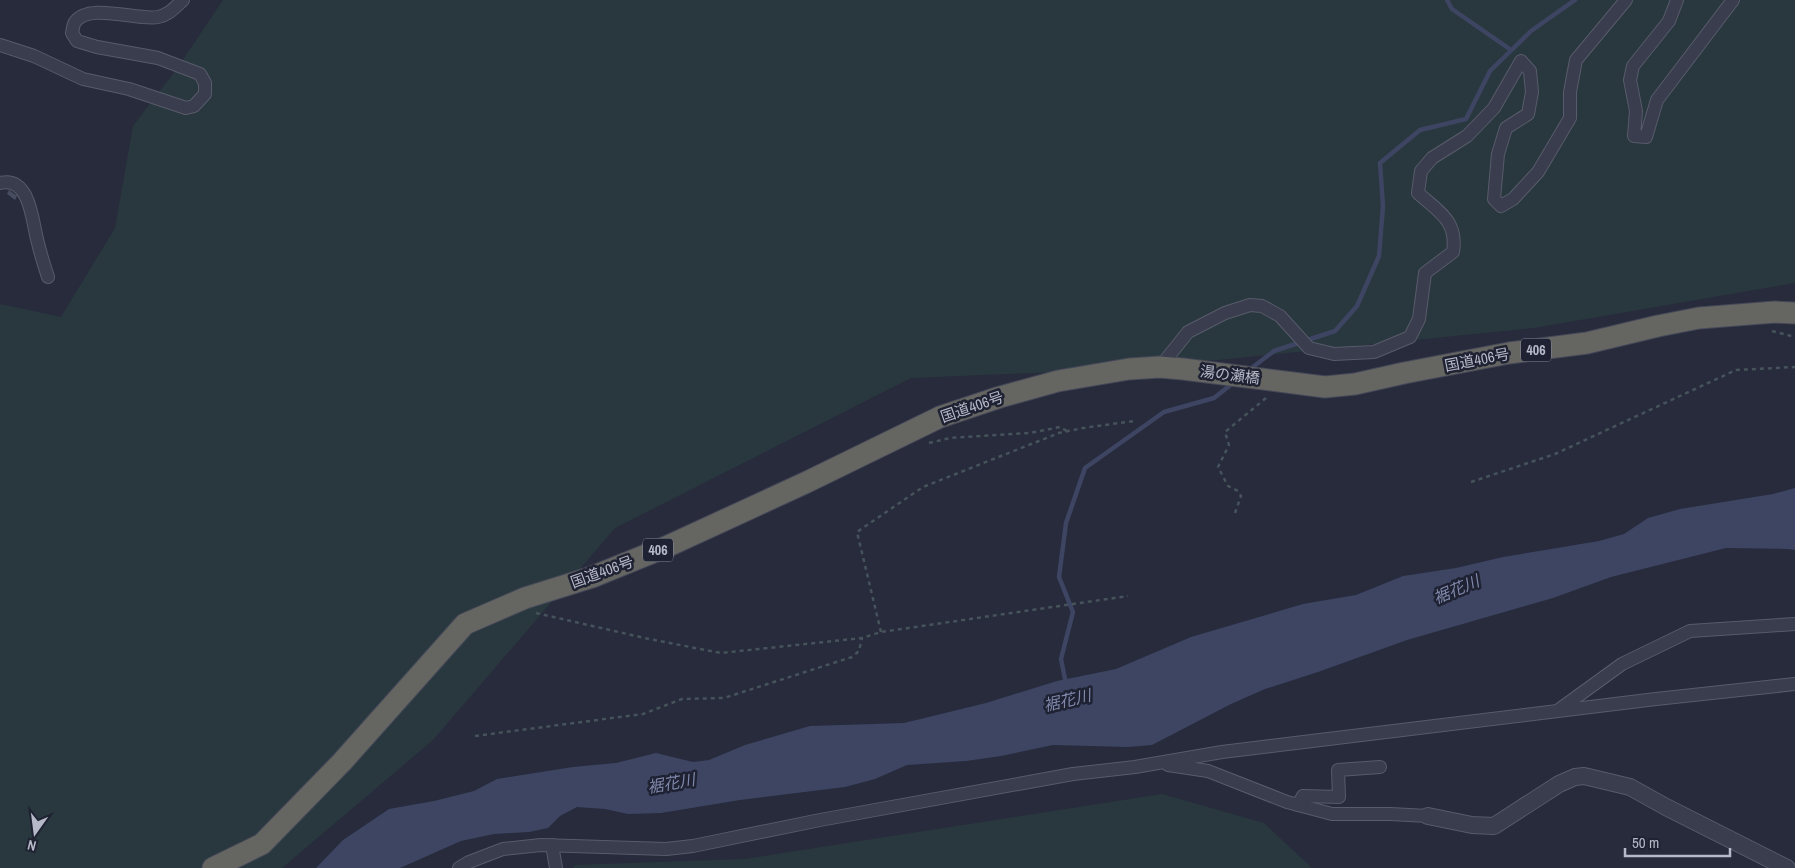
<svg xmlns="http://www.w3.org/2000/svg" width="1795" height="868" viewBox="0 0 1795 868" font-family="'Archivo Narrow','Noto Sans JP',sans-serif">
	<rect width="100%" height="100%" fill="#272b3c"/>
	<g fill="#29383e">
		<polygon points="223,0 1795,0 1795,283 1534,328 1129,369 911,378 615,528 433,740 282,868 0,868 0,304 61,317 115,228 133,126 176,70"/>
		<polygon points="1162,794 1264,823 1312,868 574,868 574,865 744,859"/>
	</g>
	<polygon fill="#3d4563" points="1795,488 1795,550 1788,549 1726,548 1611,577 1553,598 1407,640 1318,672 1265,689 1231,704 1152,745 1128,747 1053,745 1001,756 966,761 907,765 875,779 845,787 740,800 661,813 628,814 605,809 577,807 560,816 548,828 529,832 494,834 461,841 400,868 316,868 343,840 389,809 434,801 474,791 497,779 573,767 616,763 656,753 693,762 709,760 745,745 810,726 904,723 986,703 1057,681 1116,669 1191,637 1303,604 1356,595 1403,576 1456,568 1503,557 1599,541 1624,534 1648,518 1680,509 1773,494"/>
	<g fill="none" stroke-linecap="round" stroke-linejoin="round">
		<g stroke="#3d4563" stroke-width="4.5">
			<polyline points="1447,0 1452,9 1511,50"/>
			<polyline points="1249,370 1274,351 1335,331 1357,306 1379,256 1383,206 1380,163 1420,130 1466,119 1490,71 1531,31 1575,0"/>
			<polyline points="1066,684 1061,659 1073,612 1059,577 1066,523 1085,468 1164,412 1214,398 1233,383"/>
		</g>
	</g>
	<polygon fill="#484c60" points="9,190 17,196 15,200 7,194"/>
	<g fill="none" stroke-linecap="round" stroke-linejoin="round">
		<g stroke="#585b6b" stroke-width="14">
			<g id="minor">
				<polyline points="1677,0 1669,21 1633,66 1630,80 1636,111 1634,136 1646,137 1657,100 1733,0"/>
				<path d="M0 45 34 56 83 79 129 89 186 108 194 106 205 94V83L200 74 158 58 97 47 77 41 72 33C73 29 73 25 75 22 89 2 138 21 158 17 169 15 175 7 183 0"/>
				<path d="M0 183C30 176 32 220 37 239 40 252 44 265 48 277"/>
				<path d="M1160 367 1188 332 1225 313 1250 305 1262 306 1280 316 1309 348 1334 354 1374 352 1410 337 1419 319 1425 273 1453 252C1458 221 1439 212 1418 193L1421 171 1432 158 1467 136 1494 108 1521 61 1530 71 1532 92 1528 114 1506 128 1498 154 1494 199 1501 206 1513 199 1538 172 1570 118V92L1576 60 1626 0"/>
				<polyline points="1560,709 1622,664 1690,631 1795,624"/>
				<polyline points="1168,765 1208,771 1287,802 1332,814 1390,814 1428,816"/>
				<polyline points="1298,805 1303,796 1339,797 1338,770 1380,767"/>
				<polyline points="552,845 556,868"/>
				<polyline points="459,868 469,862 503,849 541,845 666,849 693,846 820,820 1073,774 1135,767 1222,752 1656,699 1795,684"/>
			</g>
		</g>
		<g stroke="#585b6b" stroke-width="18">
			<polyline id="tertiary" points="1428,816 1472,825 1494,826 1559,784 1575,777 1584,776 1630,787 1666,807 1787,868"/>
		</g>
		<g stroke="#454858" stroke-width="23">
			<polyline id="trunk" points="213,868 262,844 342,762 465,624 525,598 592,577 666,547 807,482 940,417 1000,397 1058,381 1129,369 1160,367 1183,369 1325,387 1355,384 1404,373 1509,353 1587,343 1658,326 1699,318 1775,312 1795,313"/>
		</g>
		<g stroke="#46535a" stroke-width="2.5" stroke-dasharray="4 4" stroke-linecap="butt">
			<polyline points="1772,331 1795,337"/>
			<polyline points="929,443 950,438 1030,433 1060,427 1067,431"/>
			<polyline points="1471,482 1555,454 1736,370 1795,367"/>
			<polyline points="1235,513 1241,496 1238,491 1228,486 1218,467 1229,445 1225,432 1266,398"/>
			<polyline points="536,613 649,639 721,653 862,638 881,632 1128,596"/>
			<polyline points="881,632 857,532 923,487 1059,433 1083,428 1134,421"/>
			<polyline points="475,736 643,714 682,699 724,698 852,657 859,651 862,638"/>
		</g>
		<use href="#minor" stroke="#3a3d4d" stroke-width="12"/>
		<use href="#tertiary" stroke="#3a3d4d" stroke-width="16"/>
		<use href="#trunk" stroke="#656562" stroke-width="21"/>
	</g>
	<g text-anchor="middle" stroke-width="5" stroke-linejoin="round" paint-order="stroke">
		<g fill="#1f2232" stroke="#898c9b" stroke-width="1">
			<rect x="1521" y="338.5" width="30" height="23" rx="4"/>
			<rect x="643" y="538.5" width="30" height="23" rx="4"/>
		</g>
		<g font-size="14" font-weight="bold" fill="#b6b9c8">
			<text x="1536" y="355">406</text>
			<text x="658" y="555">406</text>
		</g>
		<g font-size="15" fill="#b6b9c8" stroke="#1f2232">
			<text transform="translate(1477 360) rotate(-11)" y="5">国道406号</text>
			<text transform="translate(1230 375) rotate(7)" y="5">湯の瀬橋</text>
			<text transform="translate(972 407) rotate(-19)" y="5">国道406号</text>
			<text transform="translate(602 572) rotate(-20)" y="5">国道406号</text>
		</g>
		<g font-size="16" font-style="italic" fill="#8089ac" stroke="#1f2232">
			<text transform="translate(1456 589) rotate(-23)" y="6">裾花川</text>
			<text transform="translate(1067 700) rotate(-13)" y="6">裾花川</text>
			<text transform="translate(671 783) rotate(-10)" y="6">裾花川</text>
		</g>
	</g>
	<g transform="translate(35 833) rotate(194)" stroke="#1f2232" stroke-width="4" paint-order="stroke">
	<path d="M0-4L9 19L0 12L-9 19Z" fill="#b6b9c8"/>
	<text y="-8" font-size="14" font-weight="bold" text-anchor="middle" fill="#b6b9c8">N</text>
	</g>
	<path d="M1625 848v8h105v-8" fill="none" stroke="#b6b9c8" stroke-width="2.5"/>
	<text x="1632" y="848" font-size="15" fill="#b6b9c8" stroke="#1f2232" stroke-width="4" paint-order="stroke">50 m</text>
</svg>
